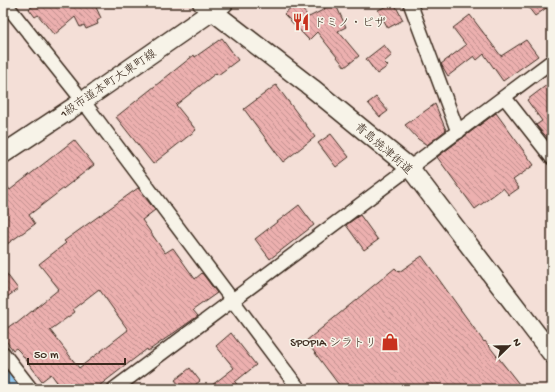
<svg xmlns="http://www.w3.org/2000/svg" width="555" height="392" viewBox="0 0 555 392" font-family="'Gochi Hand','Klee One',sans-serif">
	<defs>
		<pattern id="building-back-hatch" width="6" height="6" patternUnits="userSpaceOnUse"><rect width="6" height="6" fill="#ecb0af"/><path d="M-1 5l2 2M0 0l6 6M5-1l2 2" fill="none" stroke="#c08f8e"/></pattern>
	</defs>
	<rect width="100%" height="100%" fill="#f4dfd7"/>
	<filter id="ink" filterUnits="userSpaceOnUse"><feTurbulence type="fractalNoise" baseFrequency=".025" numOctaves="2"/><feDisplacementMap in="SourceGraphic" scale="8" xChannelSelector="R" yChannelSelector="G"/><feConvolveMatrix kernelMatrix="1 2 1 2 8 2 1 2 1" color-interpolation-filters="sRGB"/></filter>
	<g filter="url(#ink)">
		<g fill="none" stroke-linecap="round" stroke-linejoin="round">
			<polyline stroke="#91c7ef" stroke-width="23" points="3,377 12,389"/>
		</g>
		<g fill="url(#building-back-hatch)" stroke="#3b2a1e" fill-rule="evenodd">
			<polygon points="37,3 94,3 101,18 97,21 98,24 86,29 84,25 80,27 75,17 54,35 38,15 35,17 29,9"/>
			<polygon points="296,3 309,17 325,9 323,3 335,3 346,27 338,31 359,56 345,67 317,32 309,40 284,14"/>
			<polygon points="394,3 403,20 388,28 378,10"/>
			<polygon points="525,3 552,3 552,4 535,16"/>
			<polygon points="470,15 501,56 526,40 538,56 503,81 484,54 477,60 474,56 448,76 441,64 466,45 453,28"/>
			<polygon points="222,38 238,60 218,75 216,73 176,105 196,130 153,164 116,117 194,55 195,57"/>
			<polygon points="384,45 392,55 384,62 388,66 377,74 366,59"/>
			<polygon points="552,81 552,143 536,125 542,121 527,100"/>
			<polygon points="276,85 315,137 283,162 244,109"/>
			<polygon points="376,97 388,111 380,117 368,103"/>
			<polygon points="435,104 446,130 427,145 418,139 405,125"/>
			<polygon points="496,113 534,165 513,180 519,188 509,195 503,188 475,209 437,157"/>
			<polygon points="331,134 349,157 336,167 318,143"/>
			<polygon points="74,140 94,165 29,215 35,224 3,247 3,181 10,190"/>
			<path d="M138 188 155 210 142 220 165 253 173 248 195 279 202 273 217 293 193 310 198 316 148 351 147 349 95 389H62L51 374 42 381 20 352 16 348 13 350 3 337V331L14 323 16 324 59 289 39 264 66 243 64 241ZM99 289 128 330 79 368 50 330 75 312 73 309Z"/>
			<polygon points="299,205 314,225 270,259 255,239"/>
			<polygon points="360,215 378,240 364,250 346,225"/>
			<polygon points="422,256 484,342 485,341 523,389 342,389 306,341 395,268 399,272"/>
			<polygon points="3,269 18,289 3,300"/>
			<polygon points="231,333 256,365 235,382 241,389 207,389 234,368 216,346"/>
			<polygon points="190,368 200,381 190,389 182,389 175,380"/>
		</g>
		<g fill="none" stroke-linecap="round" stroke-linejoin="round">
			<g stroke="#3b2a1e" stroke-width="16">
				<g id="street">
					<polyline points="5,3 83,101 299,389"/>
					<polyline points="410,3 458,132"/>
					<polyline points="505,98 552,158"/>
					<polyline points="3,353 31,389"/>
					<polyline points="114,389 552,61"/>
				</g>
			</g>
			<g stroke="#3b2a1e" stroke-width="21">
				<g id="secondary">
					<polyline points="202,3 312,88 410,168 552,354"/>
					<polyline points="3,154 83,101 224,3"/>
				</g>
			</g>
			<use href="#street" stroke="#f7f3e8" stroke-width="13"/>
			<use href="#secondary" stroke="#f7f3e8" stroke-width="18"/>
		</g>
	</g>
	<defs>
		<g id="restaurant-bare" transform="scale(1.38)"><path d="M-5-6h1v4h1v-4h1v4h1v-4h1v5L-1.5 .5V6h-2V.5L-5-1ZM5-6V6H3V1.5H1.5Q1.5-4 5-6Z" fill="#c8321e" stroke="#f7f3e8" stroke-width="2.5" paint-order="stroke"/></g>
		<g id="shop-bare" transform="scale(1.38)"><path d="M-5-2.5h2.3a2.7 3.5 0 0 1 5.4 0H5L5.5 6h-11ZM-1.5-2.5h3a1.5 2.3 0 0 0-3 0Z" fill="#c8321e" stroke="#f7f3e8" stroke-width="2.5" paint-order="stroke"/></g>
	</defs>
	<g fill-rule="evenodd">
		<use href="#restaurant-bare" x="301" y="22"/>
		<use href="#shop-bare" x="390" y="342"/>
	</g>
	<g text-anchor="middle" stroke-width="3" stroke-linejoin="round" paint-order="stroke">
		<g font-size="12" fill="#3b2a1e" stroke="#f7f3e8" text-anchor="start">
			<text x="314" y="26">ドミノ・ピザ</text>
			<text x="377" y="346" text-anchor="end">SPOPIA シラトリ</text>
		</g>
		<g font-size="12" fill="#3b2a1e" stroke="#f7f3e8">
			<text transform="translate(108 83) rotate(-34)" y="4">1級市道本町大東町線</text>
			<text transform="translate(384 148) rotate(41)" y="4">青島焼津街道</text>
		</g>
	</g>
	<rect width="555" height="392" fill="none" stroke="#f7f3e8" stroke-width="16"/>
	<rect x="8" y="8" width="539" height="376" fill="none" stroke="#3b2a1e" stroke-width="1.5" filter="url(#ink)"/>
	<g transform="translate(509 346) rotate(67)" stroke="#f7f3e8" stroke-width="3" paint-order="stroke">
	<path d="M0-3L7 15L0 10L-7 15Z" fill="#3b2a1e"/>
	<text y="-6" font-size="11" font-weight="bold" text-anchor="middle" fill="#3b2a1e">N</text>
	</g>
	<path d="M28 358v6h97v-6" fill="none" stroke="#3b2a1e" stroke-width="2"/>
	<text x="34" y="358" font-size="12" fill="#3b2a1e" stroke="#f7f3e8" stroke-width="3" paint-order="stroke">50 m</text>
</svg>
